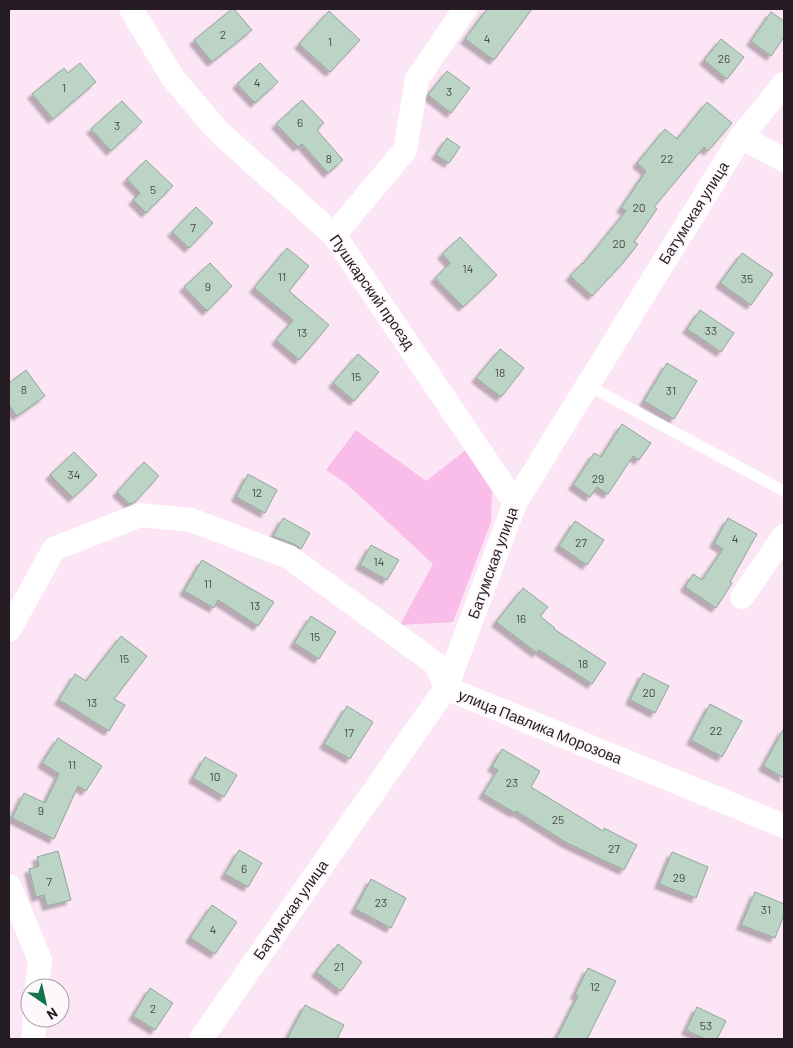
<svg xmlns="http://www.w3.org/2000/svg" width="793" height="1048" viewBox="0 0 793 1048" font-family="Barlow,sans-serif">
	<defs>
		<filter id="shadow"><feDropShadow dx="-4.5" dy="4.5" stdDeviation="1" flood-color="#0004"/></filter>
	</defs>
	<rect width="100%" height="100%" fill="#fce5f5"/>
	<polygon fill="#fabdea" points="356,430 426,481 466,450 492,491 491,522 453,622 400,625 433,564 347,484 326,470"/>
	<g fill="#bcd4c6" stroke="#90a799" filter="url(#shadow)">
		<polygon points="232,9 234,9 252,30 212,62 194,40"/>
		<polygon points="487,9 532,9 494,60 465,39"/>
		<polygon points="329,11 360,40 330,72 299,44"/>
		<polygon points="771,12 784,21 784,37 771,56 751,41"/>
		<polygon points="721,39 744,57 727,79 704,60"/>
		<polygon points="80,63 96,82 53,119 32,94 64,68 68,73"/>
		<polygon points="260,63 278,82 255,103 237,84"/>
		<polygon points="447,71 470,88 451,113 428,95"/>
		<polygon points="302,100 324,123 317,130 343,160 328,173 302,144 298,147 276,124"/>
		<polygon points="122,101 142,122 111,151 91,129"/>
		<polygon points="707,102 732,123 708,151 704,147 654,207 657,209 634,242 638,244 623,263 592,296 570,276 582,263 583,264 626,211 621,208 646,171 637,163 665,129 677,139"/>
		<polygon points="447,138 460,147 449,163 436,155"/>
		<polygon points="146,160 173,186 146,213 133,200 140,193 127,179"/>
		<polygon points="196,207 213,223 189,248 172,232"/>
		<polygon points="460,237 497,275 463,307 435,278 450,263 442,254"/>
		<polygon points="287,248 309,266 289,291 329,325 299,360 276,340 293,320 254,288"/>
		<polygon points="742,253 773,274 751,305 720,283"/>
		<polygon points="210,263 232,286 207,311 184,287"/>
		<polygon points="700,310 734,333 721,352 687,329"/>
		<polygon points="500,349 524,368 501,397 476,378"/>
		<polygon points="358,354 379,372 354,401 333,383"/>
		<polygon points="667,363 697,381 674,419 644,401"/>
		<polygon points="26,370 45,396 17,416 9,405 9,383"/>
		<polygon points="622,424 651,443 639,460 633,456 608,494 597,487 590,497 573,485 594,453 601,457"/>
		<polygon points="74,452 97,475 73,498 50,475"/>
		<polygon points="144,462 159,476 135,502 130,504 117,492"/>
		<polygon points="248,474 277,490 265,513 236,497"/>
		<polygon points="283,518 310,533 301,549 294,544 273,536"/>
		<polygon points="728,518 757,534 730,582 732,583 716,608 685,587 693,574 702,580 723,549 714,543"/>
		<polygon points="575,521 604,540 587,565 559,546"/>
		<polygon points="371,545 399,560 387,580 360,565"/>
		<polygon points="202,560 274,602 258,626 218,600 214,608 184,591"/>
		<polygon points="523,588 548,607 540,616 555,628 554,629 606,663 592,684 539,650 537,653 496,622"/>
		<polygon points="311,616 336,632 319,659 294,643"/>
		<polygon points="121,636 147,656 114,699 125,705 109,731 59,700 75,674 86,681"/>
		<polygon points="643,673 669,686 655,713 630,700"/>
		<polygon points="710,704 742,721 722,757 691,740"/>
		<polygon points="347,706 373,722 350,759 324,744"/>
		<polygon points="784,728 784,778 763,766"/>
		<polygon points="58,738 102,766 86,791 78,786 54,839 12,818 24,793 45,803 59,774 42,763"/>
		<polygon points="502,749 540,771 531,787 603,831 604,828 637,845 624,870 567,843 516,811 515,813 483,794 498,770 492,767"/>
		<polygon points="205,757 237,775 224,797 193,778"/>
		<polygon points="239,850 262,863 248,887 225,874"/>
		<polygon points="58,851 71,900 47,906 44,895 36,897 29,869 39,866 37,857"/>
		<polygon points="672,852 708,867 696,898 659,884"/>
		<polygon points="371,879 406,898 391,928 355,909"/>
		<polygon points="755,892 784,904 784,915 775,938 741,925"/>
		<polygon points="212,905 237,922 215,954 190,938"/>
		<polygon points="338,944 362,962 341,991 316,972"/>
		<polygon points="588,968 616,981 587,1039 556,1039 578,996 575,994"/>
		<polygon points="150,988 173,1003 155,1030 133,1016"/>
		<polygon points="305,1005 344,1025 337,1039 287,1039"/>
		<polygon points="697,1007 726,1021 717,1039 705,1039 686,1030"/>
	</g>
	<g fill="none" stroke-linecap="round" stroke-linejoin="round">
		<polyline stroke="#fff" stroke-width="11" points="587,385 784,491"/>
		<g stroke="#fff" stroke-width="24">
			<polyline points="131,9 173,78 219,132 334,235 515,503"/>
			<polyline points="741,137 784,160"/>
			<polyline points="334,235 405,150 417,79 465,9"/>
			<polyline points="742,597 784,536"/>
			<polyline points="9,630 54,549 140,515 191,520 289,557 436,664 446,688 784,826"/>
			<polyline points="9,886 40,960 37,988"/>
			<polyline points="33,1039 35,1018"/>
			<polyline points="201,1039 446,688 515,503 741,137 784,84"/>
		</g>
	</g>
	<g text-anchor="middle" stroke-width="4.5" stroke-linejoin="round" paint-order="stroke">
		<g font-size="12" fill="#4a4a4b">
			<text x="223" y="39">2</text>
			<text x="487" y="43">4</text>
			<text x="330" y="46">1</text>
			<text x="724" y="63">26</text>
			<text x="257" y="87">4</text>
			<text x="64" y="92">1</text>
			<text x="449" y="96">3</text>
			<text x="300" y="127">6</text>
			<text x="117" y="130">3</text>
			<text x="329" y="163">8</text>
			<text x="667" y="163">22</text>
			<text x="153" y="194">5</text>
			<text x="639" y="212">20</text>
			<text x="193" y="232">7</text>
			<text x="619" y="248">20</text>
			<text x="468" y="273">14</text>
			<text x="282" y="281">11</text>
			<text x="747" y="283">35</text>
			<text x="208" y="291">9</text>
			<text x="711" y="335">33</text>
			<text x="302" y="337">13</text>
			<text x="500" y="377">18</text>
			<text x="356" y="381">15</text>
			<text x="24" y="394">8</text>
			<text x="671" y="395">31</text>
			<text x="74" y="479">34</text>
			<text x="598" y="483">29</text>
			<text x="257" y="497">12</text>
			<text x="735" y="543">4</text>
			<text x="581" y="547">27</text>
			<text x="379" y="566">14</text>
			<text x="208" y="588">11</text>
			<text x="255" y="610">13</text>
			<text x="521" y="623">16</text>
			<text x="315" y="641">15</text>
			<text x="124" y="663">15</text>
			<text x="583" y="668">18</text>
			<text x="649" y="697">20</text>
			<text x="92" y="707">13</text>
			<text x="716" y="735">22</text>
			<text x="349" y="737">17</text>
			<text x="72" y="769">11</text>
			<text x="215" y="781">10</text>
			<text x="512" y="787">23</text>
			<text x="41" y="815">9</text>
			<text x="558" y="824">25</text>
			<text x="614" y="853">27</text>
			<text x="244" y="873">6</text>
			<text x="679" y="882">29</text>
			<text x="49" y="886">7</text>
			<text x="381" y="907">23</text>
			<text x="766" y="914">31</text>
			<text x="213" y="934">4</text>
			<text x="339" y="971">21</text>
			<text x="595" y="991">12</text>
			<text x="153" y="1013">2</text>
			<text x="706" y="1030">53</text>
		</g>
		<g font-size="15" fill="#241c22" stroke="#fdf8fb">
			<text transform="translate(694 213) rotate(-58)" y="5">Батумская улица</text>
			<text transform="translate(372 292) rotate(55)" y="5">Пушкарский проезд</text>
			<text transform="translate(493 563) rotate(-70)" y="5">Батумская улица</text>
			<text transform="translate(540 727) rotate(22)" y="5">улица Павлика Морозова</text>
			<text transform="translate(291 910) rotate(-55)" y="5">Батумская улица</text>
		</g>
	</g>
	<rect width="793" height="1048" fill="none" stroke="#241c22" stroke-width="20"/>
	<g transform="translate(45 1003) rotate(146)"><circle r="24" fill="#fdf8fb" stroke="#a6a0a4"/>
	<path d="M0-4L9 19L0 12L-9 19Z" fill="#11744b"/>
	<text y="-8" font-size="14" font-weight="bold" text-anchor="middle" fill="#241c22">N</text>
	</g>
</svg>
